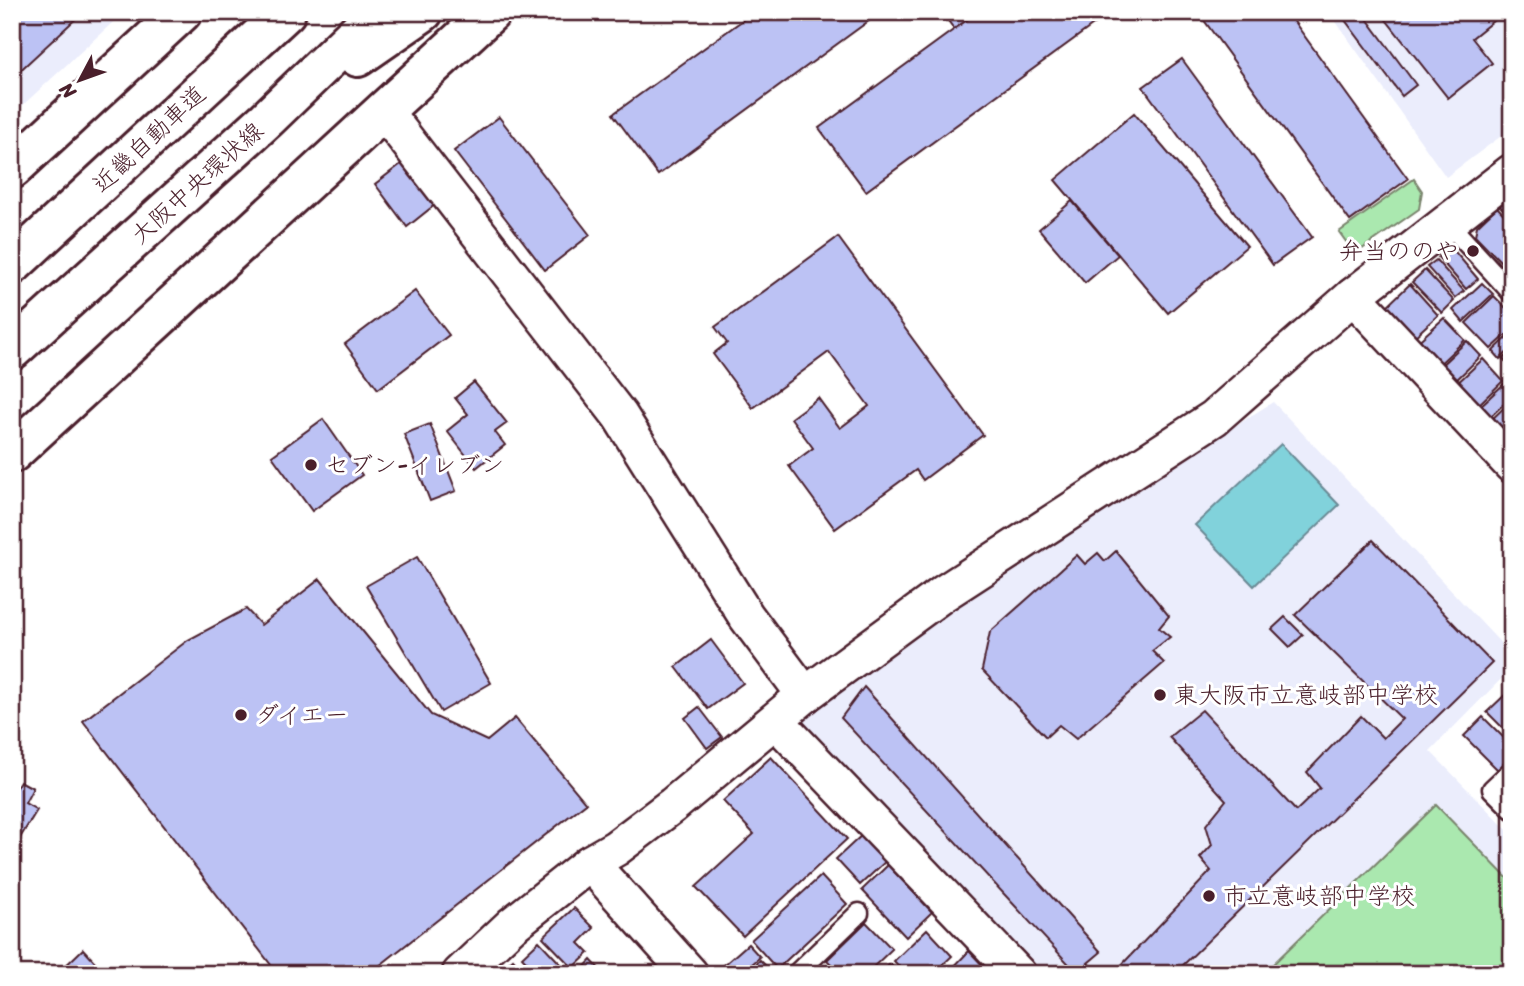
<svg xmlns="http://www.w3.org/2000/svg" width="1524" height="986" viewBox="0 0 1524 986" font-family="Sriracha,'Klee One',sans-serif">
	<rect width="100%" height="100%" fill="#fff"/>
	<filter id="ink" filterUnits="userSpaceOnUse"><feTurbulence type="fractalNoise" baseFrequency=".0143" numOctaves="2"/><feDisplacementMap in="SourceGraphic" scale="14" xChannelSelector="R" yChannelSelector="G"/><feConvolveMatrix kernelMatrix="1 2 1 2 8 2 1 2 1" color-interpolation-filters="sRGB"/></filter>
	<g filter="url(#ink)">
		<g fill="#ebedfc">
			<polygon points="12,12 124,12 12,115"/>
			<polygon points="1329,12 1512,12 1512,128 1446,177"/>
			<polygon points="1273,402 1512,655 1512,668 1430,751 1512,835 1512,974 1044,974 801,722 911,631"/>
		</g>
		<g fill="#aae8af" stroke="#7a846d" stroke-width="2">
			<polygon points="1414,179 1422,191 1419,209 1355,254 1339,232"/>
			<polygon points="1436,805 1512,883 1512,974 1263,974"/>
		</g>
		<polygon fill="#81d2db" stroke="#6b8a95" stroke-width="2" points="1281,444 1339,505 1254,586 1195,525"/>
		<g fill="#bcc2f4" stroke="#4a1f2b" stroke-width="2">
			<polygon points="12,12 83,12 12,78"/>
			<polygon points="754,12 881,12 658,175 613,114"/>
			<polygon points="942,12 978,12 954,29"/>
			<polygon points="978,12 1111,12 866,191 819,128"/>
			<polygon points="1198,12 1287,12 1408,179 1350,221"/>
			<polygon points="1339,12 1362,12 1416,85 1402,96"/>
			<polygon points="1380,12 1504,12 1472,38 1492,63 1448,98"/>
			<polygon points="1182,59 1312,237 1273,265 1143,87"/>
			<polygon points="1512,64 1512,78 1505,69"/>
			<polygon points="1134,113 1247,246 1168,313 1055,180"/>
			<polygon points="499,117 590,235 545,270 454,151"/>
			<polygon points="405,161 437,203 407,227 375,184"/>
			<polygon points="1512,195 1512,218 1500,206"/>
			<polygon points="1072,201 1118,255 1085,283 1039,229"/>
			<polygon points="1497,207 1512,223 1512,256 1503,264 1475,235 1477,226"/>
			<polygon points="838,237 983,435 923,480 916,470 835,529 789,466 813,448 791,418 818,398 840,428 869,406 829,352 753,408 713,354 727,343 715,327"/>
			<polygon points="1450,246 1478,279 1466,289 1438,257"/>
			<polygon points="1436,260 1464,291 1455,298 1427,267"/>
			<polygon points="1425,270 1454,301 1442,313 1412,282"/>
			<polygon points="1482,283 1493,294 1463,322 1453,310"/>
			<polygon points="1410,284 1438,315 1412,339 1384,309"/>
			<polygon points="415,291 449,335 378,389 345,344"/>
			<polygon points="1494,296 1512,314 1512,330 1491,349 1466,323"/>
			<polygon points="1444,318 1465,340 1434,369 1413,346"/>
			<polygon points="1512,333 1512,348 1500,359 1493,351"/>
			<polygon points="1467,341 1481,356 1451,385 1436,370"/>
			<polygon points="1512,351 1512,368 1503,359"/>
			<polygon points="1483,359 1503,381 1475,408 1454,386"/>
			<polygon points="474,382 507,423 495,432 505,445 476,468 447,431 468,414 455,398"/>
			<polygon points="1505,383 1512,391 1512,396 1487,420 1477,409"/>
			<polygon points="1512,400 1512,446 1489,422"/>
			<polygon points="323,419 362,475 312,511 272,456"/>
			<polygon points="430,424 456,491 430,501 404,434"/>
			<polygon points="1373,540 1492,663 1174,974 1113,974 1211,871 1200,858 1212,845 1206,825 1226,800 1169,737 1202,710 1296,811 1320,788 1307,772 1361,716 1383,738 1402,719 1295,615"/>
			<polygon points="1116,551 1169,616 1159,628 1170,637 1152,651 1164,663 1076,739 1059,725 1046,737 982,670 990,632 1077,555 1085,564 1098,553 1105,561"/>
			<polygon points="417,557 491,683 441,712 366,586"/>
			<polygon points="320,579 431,715 487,741 515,718 586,803 369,974 278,974 83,721 188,640 246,609 261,625"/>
			<polygon points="1285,617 1303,635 1290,647 1272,629"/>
			<polygon points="711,640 743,683 708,709 676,667"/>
			<polygon points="864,687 1101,952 1088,963 1097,974 1078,974 841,718"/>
			<polygon points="1507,693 1512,698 1512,737 1487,712"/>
			<polygon points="699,707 722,737 707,748 685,718"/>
			<polygon points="1483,717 1512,746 1512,757 1498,770 1464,736"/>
			<polygon points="771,757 847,839 743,936 696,887 754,834 723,801"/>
			<polygon points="20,781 33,788 25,803 37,810 12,851 12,794"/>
			<polygon points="863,834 887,860 860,885 836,859"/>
			<polygon points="888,865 932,912 906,937 862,890"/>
			<polygon points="821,876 847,904 777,969 751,940"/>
			<polygon points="574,908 594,928 579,943 589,953 573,968 543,937"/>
			<polygon points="866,922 892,949 866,974 823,974 832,965 827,960"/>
			<polygon points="927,929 952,956 933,974 906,974 894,961"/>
			<polygon points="539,941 570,974 538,974 522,957"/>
			<polygon points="748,944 760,957 741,974 718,974 716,972"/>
			<polygon points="83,949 106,974 57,974"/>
			<polygon points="969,951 987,970 983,974 947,974"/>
			<polygon points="513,959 527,974 497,974"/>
			<polygon points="591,960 604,974 578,974"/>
			<polygon points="760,960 774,974 747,974"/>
			<polygon points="890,964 899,974 880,974"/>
		</g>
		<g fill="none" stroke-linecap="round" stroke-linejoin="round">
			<g stroke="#4a1f2b" stroke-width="23">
				<g id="service">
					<polyline points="1447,222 1512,293"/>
					<polyline points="1512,770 1492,789 1512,809"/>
					<polyline points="796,974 859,913"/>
				</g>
			</g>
			<g stroke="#4a1f2b" stroke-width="40">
				<g id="minor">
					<polyline points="384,111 620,416 746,616 805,695"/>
					<polyline points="1353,296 1512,465"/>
					<polyline points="776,721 1018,974"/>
					<polyline points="590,863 690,974"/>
					<polyline points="460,974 512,925 590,863 616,848 673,805 805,695 944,593 1214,418 1353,296 1512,172"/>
				</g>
			</g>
			<g stroke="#4a1f2b" stroke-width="44">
				<g id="primary">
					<polyline points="358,57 423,12"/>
					<polyline points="12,350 267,119 378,12"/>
					<polyline points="12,453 491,12"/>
				</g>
			</g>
			<g stroke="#4a1f2b" stroke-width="44">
				<g id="motorway">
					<polyline points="12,169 182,12"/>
					<polyline points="12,265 286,12"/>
				</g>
			</g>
			<use href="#service" stroke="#fff" stroke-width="18"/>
			<use href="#minor" stroke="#fff" stroke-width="35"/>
			<use href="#primary" stroke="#fff" stroke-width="38"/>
			<use href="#motorway" stroke="#fff" stroke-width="38"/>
		</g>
	</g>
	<g fill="#4a1f2b" stroke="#fff" stroke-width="2.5">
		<circle cx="1473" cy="251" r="7"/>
		<circle cx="311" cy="465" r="7"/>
		<circle cx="1160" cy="695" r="7"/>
		<circle cx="241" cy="715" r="7"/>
		<circle cx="1209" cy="896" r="7"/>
	</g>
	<g text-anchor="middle" stroke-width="6" stroke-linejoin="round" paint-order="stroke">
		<g font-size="24" fill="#4a1f2b" stroke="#fff">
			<text transform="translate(149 139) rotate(-43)" y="8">近畿自動車道</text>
			<text transform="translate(197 183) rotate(-42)" y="8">大阪中央環状線</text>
		</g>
		<g font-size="24" fill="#4a1f2b" stroke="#fff" text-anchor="start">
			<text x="1459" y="259" text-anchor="end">弁当ののや</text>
			<text x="325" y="473">セブン-イレブン</text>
			<text x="1174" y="703">東大阪市立意岐部中学校</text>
			<text x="255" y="723">ダイエー</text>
			<text x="1223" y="904">市立意岐部中学校</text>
		</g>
	</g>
	<rect width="1524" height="986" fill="none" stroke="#fff" stroke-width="42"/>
	<rect x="21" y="21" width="1482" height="944" fill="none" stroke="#4a1f2b" stroke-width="2.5" filter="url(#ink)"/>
	<g transform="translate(80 80) rotate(229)" stroke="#ffffff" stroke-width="5" paint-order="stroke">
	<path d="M0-5L12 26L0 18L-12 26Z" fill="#4a1f2b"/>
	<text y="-10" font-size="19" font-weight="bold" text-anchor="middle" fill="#4a1f2b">N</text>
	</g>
</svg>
